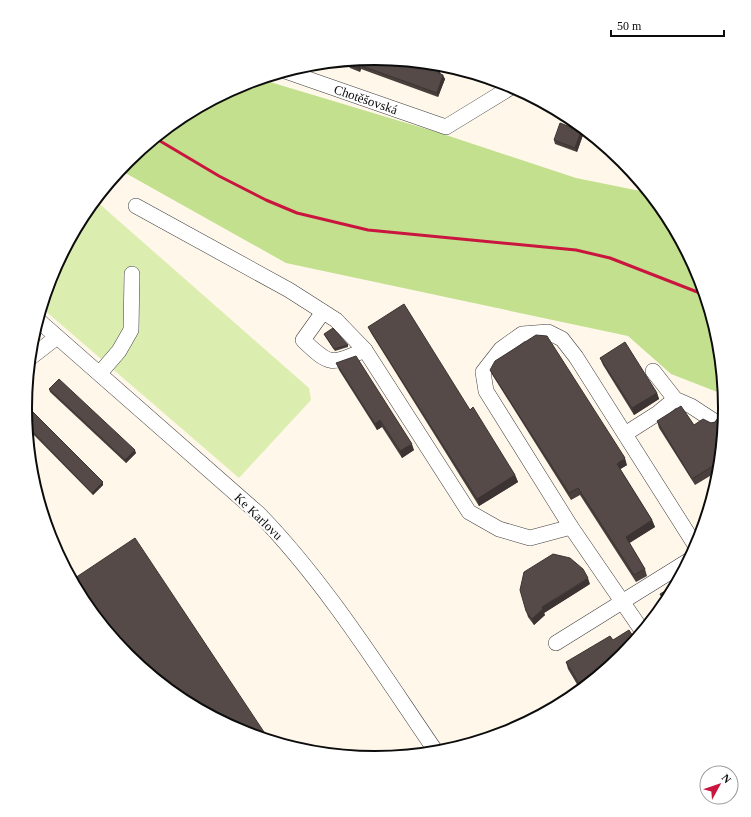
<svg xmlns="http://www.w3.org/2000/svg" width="751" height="817" viewBox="0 0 751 817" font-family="'Times New Roman',serif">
	<rect width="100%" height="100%" fill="#fff7ea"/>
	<path fill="#dbeeb0" d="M95 200 309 388 311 400 239 478 42 308C53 270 70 231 95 200Z"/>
	<path fill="#c2e08d" d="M260 79 443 134 576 178 650 193 667 214 699 275 719 340 725 395 671 374 628 336 286 263 120 170C150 133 214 93 260 79Z"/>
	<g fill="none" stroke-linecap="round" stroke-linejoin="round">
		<g stroke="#3f3f3f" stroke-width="16">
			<g id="minor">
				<polyline points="285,71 446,127 513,86"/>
				<polyline points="136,206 289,290 336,320 365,350 469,512 499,529 530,538 571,527"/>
				<path d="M323 312 303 340C331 367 331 364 365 350"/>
				<path d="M38 320 259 514C327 584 382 673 437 753"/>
				<polyline points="30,358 57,337"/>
				<polyline points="653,371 675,399 691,406 714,421"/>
				<polyline points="100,373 119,351 131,330 132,274"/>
				<polyline points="625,434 658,413 675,399"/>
				<polyline points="643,632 571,527 486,391 483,372 501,349 522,334 548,332 562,339 576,357 697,548"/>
				<polyline points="556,643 691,559"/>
			</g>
		</g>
		<use href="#minor" stroke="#fff" stroke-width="15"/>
		<polyline stroke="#ca153f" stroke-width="3" points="155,138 219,176 266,200 297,213 368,230 576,250 610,258 705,295"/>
	</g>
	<g fill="#49403d">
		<polygon points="376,58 439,70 441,74 445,79 438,97 361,69 360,72 350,68 346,61"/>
		<polygon points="581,131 583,135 577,152 555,144 554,140"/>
		<polygon points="368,327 470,410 515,475 518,482 479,506 371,333"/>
		<polygon points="324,334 348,345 348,347 335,351 325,336"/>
		<polygon points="600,358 657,393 659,399 634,415 603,365"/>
		<polygon points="336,363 414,450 402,458 382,427 377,430 339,370"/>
		<polygon points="490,370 627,465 620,469 652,520 655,527 629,543 645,569 647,576 636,582 580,495 571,500 493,376"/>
		<polygon points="49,389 136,453 126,463 50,392"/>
		<polygon points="726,409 720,470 695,485 659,428 657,421 694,425 715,422"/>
		<polygon points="26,413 103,482 103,485 93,495 27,428"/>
		<polygon points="590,584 544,613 545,615 534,625 528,617 526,611"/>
		<polygon points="660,594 667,603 666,605 662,598"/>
		<polygon points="623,656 581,691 568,669 566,662"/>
	</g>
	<g fill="#3c3432">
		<polygon points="359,65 361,69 360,72 358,68"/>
		<polygon points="443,75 445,79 438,97 437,93"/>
		<polygon points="581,131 583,135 577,152 575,148"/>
		<polygon points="657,393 659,399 634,415 632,408"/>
		<polygon points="380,420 382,427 377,430 375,424"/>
		<polygon points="412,444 414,450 402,458 400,451"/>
		<polygon points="135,450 136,453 126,463 125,460"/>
		<polygon points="625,458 627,465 619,470 617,464"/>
		<polygon points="515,475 518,482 479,506 477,499"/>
		<polygon points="103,482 103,485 93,495 92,493"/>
		<polygon points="652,520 655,527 628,544 626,537"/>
		<polygon points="588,578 590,584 544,613 545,615 534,625 532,619 542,607"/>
	</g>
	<g fill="#554a47" stroke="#3c3432">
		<polygon points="376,58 425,63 435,67 439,70 438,73 443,75 437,93 359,65 358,68 349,64 347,61"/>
		<polygon points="560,123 581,131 575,148 554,140"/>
		<polygon points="404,304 470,410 473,407 515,475 477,499 368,327"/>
		<polygon points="333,328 348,345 334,349 324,334"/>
		<polygon points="536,335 547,336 625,458 617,464 652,520 626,537 645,569 634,575 578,488 569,493 490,370 495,361"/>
		<polygon points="625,342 657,393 632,408 600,358"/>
		<polygon points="356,356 412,444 400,451 380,420 375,424 336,363"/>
		<polygon points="59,379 135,450 125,460 49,389"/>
		<polygon points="681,406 694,425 703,419 711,423 715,422 720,415 719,409 724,406 726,409 721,461 692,479 657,421"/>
		<polygon points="30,409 103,482 92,493 27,426 26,413"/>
		<polygon points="135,538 270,741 241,732 181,700 128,656 84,603 72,580"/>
		<polygon points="553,554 570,558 583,569 588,578 542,607 543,609 532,619 526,611 520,590 524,572"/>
		<polygon points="677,584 677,585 666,604 660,594"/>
		<polygon points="629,630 636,641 623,656 602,674 581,687 566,662 610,636 613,640"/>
	</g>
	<g text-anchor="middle" stroke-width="4" stroke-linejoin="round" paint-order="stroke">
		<g font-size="13" fill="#0c0c0c" stroke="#fff">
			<text transform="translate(366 99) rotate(19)" y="5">Chotěšovská</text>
			<text transform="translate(259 516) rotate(44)" y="5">Ke Karlovu</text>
		</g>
	</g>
	<path d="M0 0H751V817H0ZM32 408a343 343 0 1 1 686 0a343 343 0 1 1-686 0Z" fill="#fff" fill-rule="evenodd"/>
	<path fill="none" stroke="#0c0c0c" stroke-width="2" d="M32 408a343 343 0 1 1 686 0a343 343 0 1 1-686 0Z"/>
	<g transform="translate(719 785) rotate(50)"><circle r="19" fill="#ffffff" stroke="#9e9e9e"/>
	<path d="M0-3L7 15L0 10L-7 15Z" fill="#ca153f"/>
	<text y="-6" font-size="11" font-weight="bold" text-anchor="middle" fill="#0c0c0c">N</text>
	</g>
	<path d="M611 30v6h113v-6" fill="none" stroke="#0c0c0c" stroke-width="2"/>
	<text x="617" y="30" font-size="12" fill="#0c0c0c" stroke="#ffffff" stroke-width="3" paint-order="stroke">50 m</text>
</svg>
